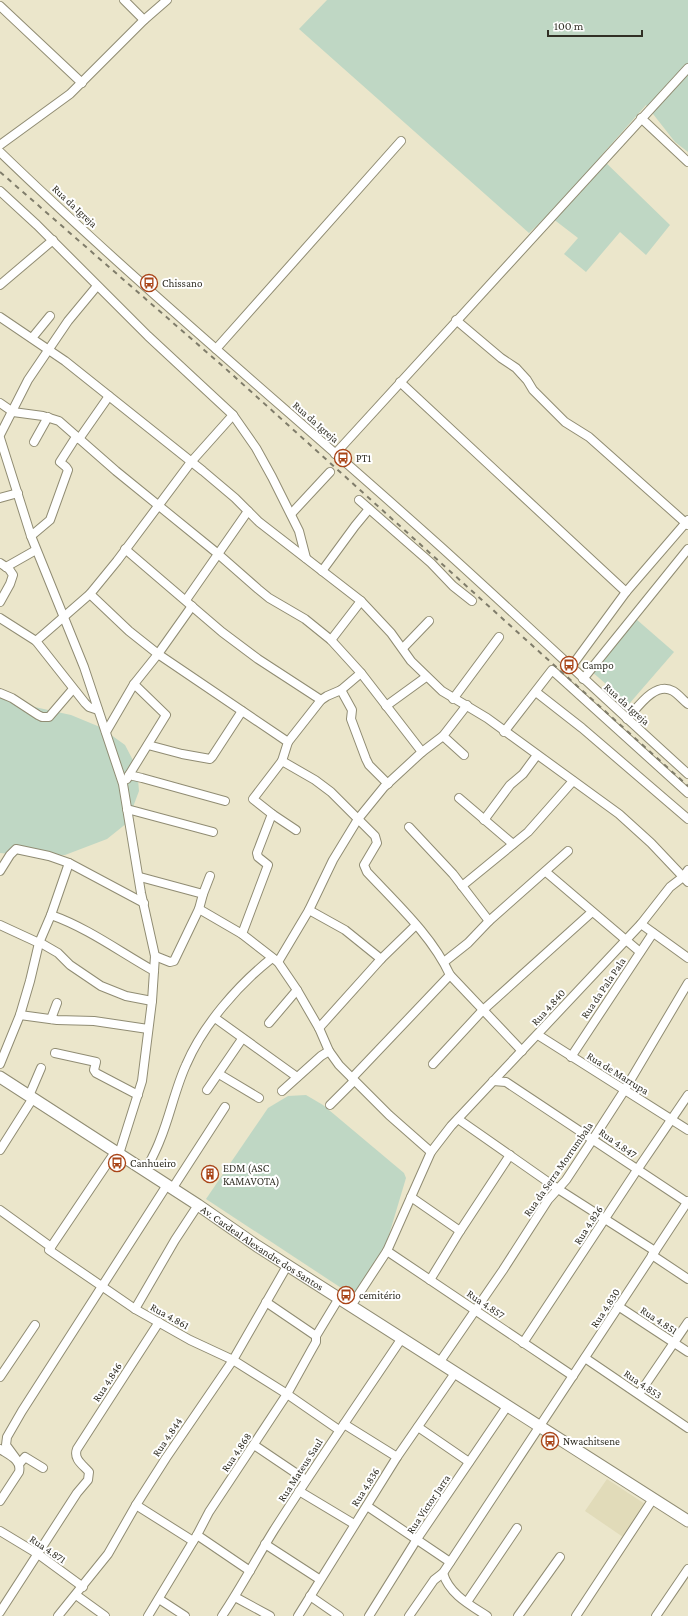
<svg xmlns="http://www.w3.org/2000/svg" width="688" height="1616" viewBox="0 0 688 1616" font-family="'Crimson Pro',serif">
	<rect width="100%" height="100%" fill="#ebe6cb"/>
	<polygon fill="#e1dbb9" points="607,1479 645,1504 623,1537 585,1511"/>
	<g fill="#bfd7c4">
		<polygon points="327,0 688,0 688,152 675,142 646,105 600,157 670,225 646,255 620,232 586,272 564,254 578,238 548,215 529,233 299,29"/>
		<polygon points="636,619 674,652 629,704 591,671"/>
		<polygon points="0,695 12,702 71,715 100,727 125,745 137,768 139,791 127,823 107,839 65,855 31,856 0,853"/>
		<polygon points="306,1095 323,1105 404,1173 406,1178 386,1245 355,1297 206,1199 268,1108 288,1096"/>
	</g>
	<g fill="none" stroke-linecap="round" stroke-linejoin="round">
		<g stroke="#908c73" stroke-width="10">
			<g id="street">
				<polyline points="124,0 144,20"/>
				<polyline points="0,6 82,83"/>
				<polyline points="641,118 688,162"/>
				<polyline points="0,145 70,94 144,20 167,0"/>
				<path d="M0 152C142 289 294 415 441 547 524 622 605 699 688 774"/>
				<polyline points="0,191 37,225 148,336 233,415 256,448 272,477 299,531 306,558"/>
				<polyline points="0,285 53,240"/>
				<polyline points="0,317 65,361 203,471 235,498 259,522 361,601 391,633 411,661 442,691 487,718 619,814 651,843 688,882"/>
				<polyline points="456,320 501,358 516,368 527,380 533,390 565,422 589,437 688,525"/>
				<polyline points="32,338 50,316"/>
				<polyline points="216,349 401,141"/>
				<polyline points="400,382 626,592"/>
				<polyline points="0,403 13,412 43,416 59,421 116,471 217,553 258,589 269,598 305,619 331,640 361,673 422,752"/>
				<polyline points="0,435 28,380 68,321 97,286"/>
				<polyline points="0,438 31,536 84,667 123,784 141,893 155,956 152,1001 142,1081 119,1154"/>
				<polyline points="79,439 109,396"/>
				<polyline points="34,442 48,417"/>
				<polyline points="335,454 688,68"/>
				<polyline points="0,498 18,493"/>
				<polyline points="359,500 431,563 453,586 472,601"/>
				<polyline points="291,514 330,472"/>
				<polyline points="31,536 50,520 68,470 66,467 60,462 76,437"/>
				<polyline points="125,549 222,632 258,659 321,700"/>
				<polyline points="0,563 9,569 13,575 10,584 0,602"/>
				<polyline points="6,567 36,550"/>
				<polyline points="322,571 355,526 369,509"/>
				<path d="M90 594 129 631 158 654 288 742 282 761 315 780 331 792 375 836 377 843 364 865 367 872C397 904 432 936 450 975L522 1051"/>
				<polyline points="186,600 248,511"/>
				<polyline points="0,618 36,641 85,703 89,707 98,710"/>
				<polyline points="331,640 361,601"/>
				<polyline points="36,641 90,594 117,561 191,462 233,415"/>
				<polyline points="403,648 429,621"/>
				<polyline points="571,667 626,592 688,520"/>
				<polyline points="583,679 688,549"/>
				<polyline points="341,690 352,710 351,719 366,759 369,765 388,784"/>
				<polyline points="536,692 582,728 688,819"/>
				<polyline points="0,693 12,698 38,715 42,717 49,717 73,689"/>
				<polyline points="453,699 499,637"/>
				<polyline points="386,706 426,677"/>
				<path d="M627 719C638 707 655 681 673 691 678 694 683 700 688 704"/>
				<polyline points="106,732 134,684 158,654 192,606"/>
				<polyline points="504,732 552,670 688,793"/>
				<polyline points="443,736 464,755"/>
				<polyline points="288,742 321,700 327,696 341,690 361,673"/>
				<polyline points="148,745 182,754 210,759 212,757 242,711"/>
				<polyline points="282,761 253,799 272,814 296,830"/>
				<polyline points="129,775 166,715 134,684"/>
				<polyline points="127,779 129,775 142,778 225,801"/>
				<polyline points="459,798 513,844"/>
				<polyline points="127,809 213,832"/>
				<polyline points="484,820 510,785 523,774 537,755"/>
				<polyline points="409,827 453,874 489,921"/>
				<polyline points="0,871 10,855 16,849 49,856 69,863 144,903"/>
				<polyline points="546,872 640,952"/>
				<polyline points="140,877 203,894"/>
				<polyline points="462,886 528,832 573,781"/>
				<polyline points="199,909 242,934 278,962 297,990 319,1028 329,1051 339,1065 389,1115 431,1152"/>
				<polyline points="309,910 345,930 381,959"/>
				<path d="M51 915C88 928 120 952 154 971"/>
				<polyline points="641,924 688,958"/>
				<polyline points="0,925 39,943"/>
				<polyline points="242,934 268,865 258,857 257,853 272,814"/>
				<polyline points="39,942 58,953 70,965 101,986 126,996 152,1001"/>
				<polyline points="155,956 170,962 174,961 199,909 203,894 210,876"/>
				<polyline points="278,962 309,910 333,860 358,819 384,787 422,752 443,736 467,705"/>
				<polyline points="444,962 468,943 489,921 568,851"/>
				<polyline points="20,1015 57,1020 94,1021 148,1029"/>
				<polyline points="215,1018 297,1077"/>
				<polyline points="51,1019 57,1003"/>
				<polyline points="269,1023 297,990"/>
				<polyline points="319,1028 381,959 416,925"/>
				<polyline points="538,1035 688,1130"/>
				<polyline points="55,1053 96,1062 94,1070 96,1073 138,1095"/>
				<polyline points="571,1057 653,933"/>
				<polyline points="0,1064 20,1015 30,981 39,943 51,915 69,863"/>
				<polyline points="433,1064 482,1011 592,912"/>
				<polyline points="219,1074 259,1098"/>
				<polyline points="352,1078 450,975"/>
				<polyline points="493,1081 506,1082 688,1203"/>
				<polyline points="207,1090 242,1039"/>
				<polyline points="282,1091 321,1056 329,1051"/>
				<polyline points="29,1096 41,1068"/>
				<polyline points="330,1105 354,1081"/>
				<polyline points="458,1119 558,1189 655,1251"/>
				<polyline points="0,1150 33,1098"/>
				<path d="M146 1171C150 1161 156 1151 160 1140 170 1116 175 1089 186 1065 203 1025 238 985 272 958"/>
				<polyline points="172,1189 225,1107"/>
				<polyline points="411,1197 460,1231"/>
				<polyline points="0,1210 51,1247 49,1250 135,1309 190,1340 233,1360 287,1394 339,1430"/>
				<polyline points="51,1247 115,1152"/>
				<polyline points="387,1251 573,1376"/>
				<polyline points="652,1255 688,1279"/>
				<polyline points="430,1280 460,1231 510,1155"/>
				<polyline points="266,1302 316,1336"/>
				<polyline points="351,1306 387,1251 431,1152 451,1126 641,924 670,887 683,877 688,870"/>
				<polyline points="618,1306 688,1352"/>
				<polyline points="135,1309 175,1240 198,1205"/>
				<polyline points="523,1343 637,1170 688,1095"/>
				<polyline points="585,1358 688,1428"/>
				<polyline points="439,1363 503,1270 548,1200 566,1180 593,1139 624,1091 688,983"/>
				<polyline points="0,1377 35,1325"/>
				<polyline points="639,1394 688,1322"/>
				<polyline points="344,1424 397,1457"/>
				<polyline points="418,1427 469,1462"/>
				<polyline points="254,1445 306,1480"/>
				<path d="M0 1449C9 1455 22 1460 19 1472L0 1501"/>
				<polyline points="17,1460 6,1445 7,1437 22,1411 167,1185"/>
				<polyline points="20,1463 25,1457 43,1468"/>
				<polyline points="299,1491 354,1524"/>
				<polyline points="136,1505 193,1541"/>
				<polyline points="367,1506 450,1562"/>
				<polyline points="0,1531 38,1554 83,1587"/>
				<polyline points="197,1535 250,1571"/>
				<polyline points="265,1544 319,1579"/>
				<path d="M443 1573C449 1594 470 1605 487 1616"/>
				<polyline points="76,1595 105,1616"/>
				<polyline points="310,1596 339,1616"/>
				<polyline points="235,1597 270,1616"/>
				<polyline points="159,1599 185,1616"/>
				<polyline points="467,1602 517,1528"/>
				<path d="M0 1612 77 1493 88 1480 89 1472C83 1465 73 1459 77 1449L159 1322"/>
				<polyline points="58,1616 108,1554 136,1505 166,1458 233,1360 287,1266"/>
				<polyline points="148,1616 197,1535 209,1512 287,1394 312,1349 316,1342 316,1336 339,1298"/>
				<path d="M222 1616C241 1588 256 1559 274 1530 315 1466 359 1402 402 1338"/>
				<polyline points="298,1616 397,1457 455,1373"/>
				<polyline points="369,1616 417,1539 508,1405"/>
				<polyline points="409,1616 434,1580 443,1573 688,1201"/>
				<polyline points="518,1616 560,1557"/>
				<polyline points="576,1616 653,1499"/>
				<polyline points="656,1616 688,1569"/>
			</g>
		</g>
		<g stroke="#908c73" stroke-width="13">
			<g id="secondary">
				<path id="s1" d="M0 1077 198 1205 257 1246 688 1521"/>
			</g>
		</g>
		<use href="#street" stroke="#fff" stroke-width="8"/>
		<use href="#secondary" stroke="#fff" stroke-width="11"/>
		<polyline stroke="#7f7c6a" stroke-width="2" stroke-dasharray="5 5" stroke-linecap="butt" points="0,172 226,369 688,786"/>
	</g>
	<defs>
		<g id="bus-ring" transform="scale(0.9)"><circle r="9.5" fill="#fff" stroke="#a94417" stroke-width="1.5"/><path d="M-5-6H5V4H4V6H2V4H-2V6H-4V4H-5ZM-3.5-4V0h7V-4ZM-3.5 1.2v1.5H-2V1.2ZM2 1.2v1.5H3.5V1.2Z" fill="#a94417"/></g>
		<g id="building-ring" transform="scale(0.9)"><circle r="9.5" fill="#fff" stroke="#a94417" stroke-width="1.5"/><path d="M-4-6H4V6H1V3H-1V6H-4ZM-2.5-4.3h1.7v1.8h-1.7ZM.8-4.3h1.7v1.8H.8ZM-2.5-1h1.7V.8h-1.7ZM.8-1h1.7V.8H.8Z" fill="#a94417"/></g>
	</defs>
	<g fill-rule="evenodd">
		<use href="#bus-ring" x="149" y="283"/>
		<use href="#bus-ring" x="343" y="458"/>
		<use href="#bus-ring" x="569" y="665"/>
		<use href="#bus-ring" x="117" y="1163"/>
		<use href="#building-ring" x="210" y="1174"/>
		<use href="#bus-ring" x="346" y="1295"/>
		<use href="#bus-ring" x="550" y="1441"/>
	</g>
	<g text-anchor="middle" stroke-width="4" stroke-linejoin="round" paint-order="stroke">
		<g font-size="11" fill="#312f25" stroke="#fff">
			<text transform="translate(75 206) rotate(43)" y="4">Rua da Igreja</text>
			<text transform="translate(316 422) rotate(41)" y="4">Rua da Igreja</text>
			<text transform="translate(627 704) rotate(42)" y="4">Rua da Igreja</text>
			<text transform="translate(603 988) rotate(-56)" y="4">Rua da Pala Pala</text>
			<text transform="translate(548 1007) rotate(-48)" y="4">Rua 4.840</text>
			<text transform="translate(618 1073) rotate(32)" y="4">Rua de Marrupa</text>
			<text transform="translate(618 1143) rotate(35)" y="4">Rua 4.847</text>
			<text transform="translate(558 1169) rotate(-55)" y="4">Rua da Serra Morrumbala</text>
			<text transform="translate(588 1225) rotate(-57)" y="4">Rua 4.826</text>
			<text dy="4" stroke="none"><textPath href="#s1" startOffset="313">Av. Cardeal Alexandre dos Santos</textPath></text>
			<text transform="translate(486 1304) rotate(34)" y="4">Rua 4.857</text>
			<text transform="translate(605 1308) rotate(-57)" y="4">Rua 4.830</text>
			<text transform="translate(170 1316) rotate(29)" y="4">Rua 4.861</text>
			<text transform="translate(659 1320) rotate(33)" y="4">Rua 4.851</text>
			<text transform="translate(107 1382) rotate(-57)" y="4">Rua 4.846</text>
			<text transform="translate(643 1384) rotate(34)" y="4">Rua 4.853</text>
			<text transform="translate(167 1437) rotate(-56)" y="4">Rua 4.844</text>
			<text transform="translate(236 1452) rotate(-56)" y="4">Rua 4.868</text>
			<text transform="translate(300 1470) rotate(-57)" y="4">Rua Mateus Saul</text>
			<text transform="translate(365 1487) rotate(-58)" y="4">Rua 4.836</text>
			<text transform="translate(428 1504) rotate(-56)" y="4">Rua Victor Jarra</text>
			<text transform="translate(48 1549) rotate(34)" y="4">Rua 4.871</text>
		</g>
		<g font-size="11" fill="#312f25" stroke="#fff" text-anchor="start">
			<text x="162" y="287">Chissano</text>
			<text x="356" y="462">PT1</text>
			<text x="582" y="669">Campo</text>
			<text x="130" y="1167">Canhueiro</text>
			<text x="223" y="1172">EDM (ASC<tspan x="223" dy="13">KAMAVOTA)</tspan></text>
			<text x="359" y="1299">cemitério</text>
			<text x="563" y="1445">Nwachitsene</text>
		</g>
	</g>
	<path d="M548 30v6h94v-6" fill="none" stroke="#312f25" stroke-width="2"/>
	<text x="554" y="30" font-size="12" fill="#312f25" stroke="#ffffff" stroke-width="3" paint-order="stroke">100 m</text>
</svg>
